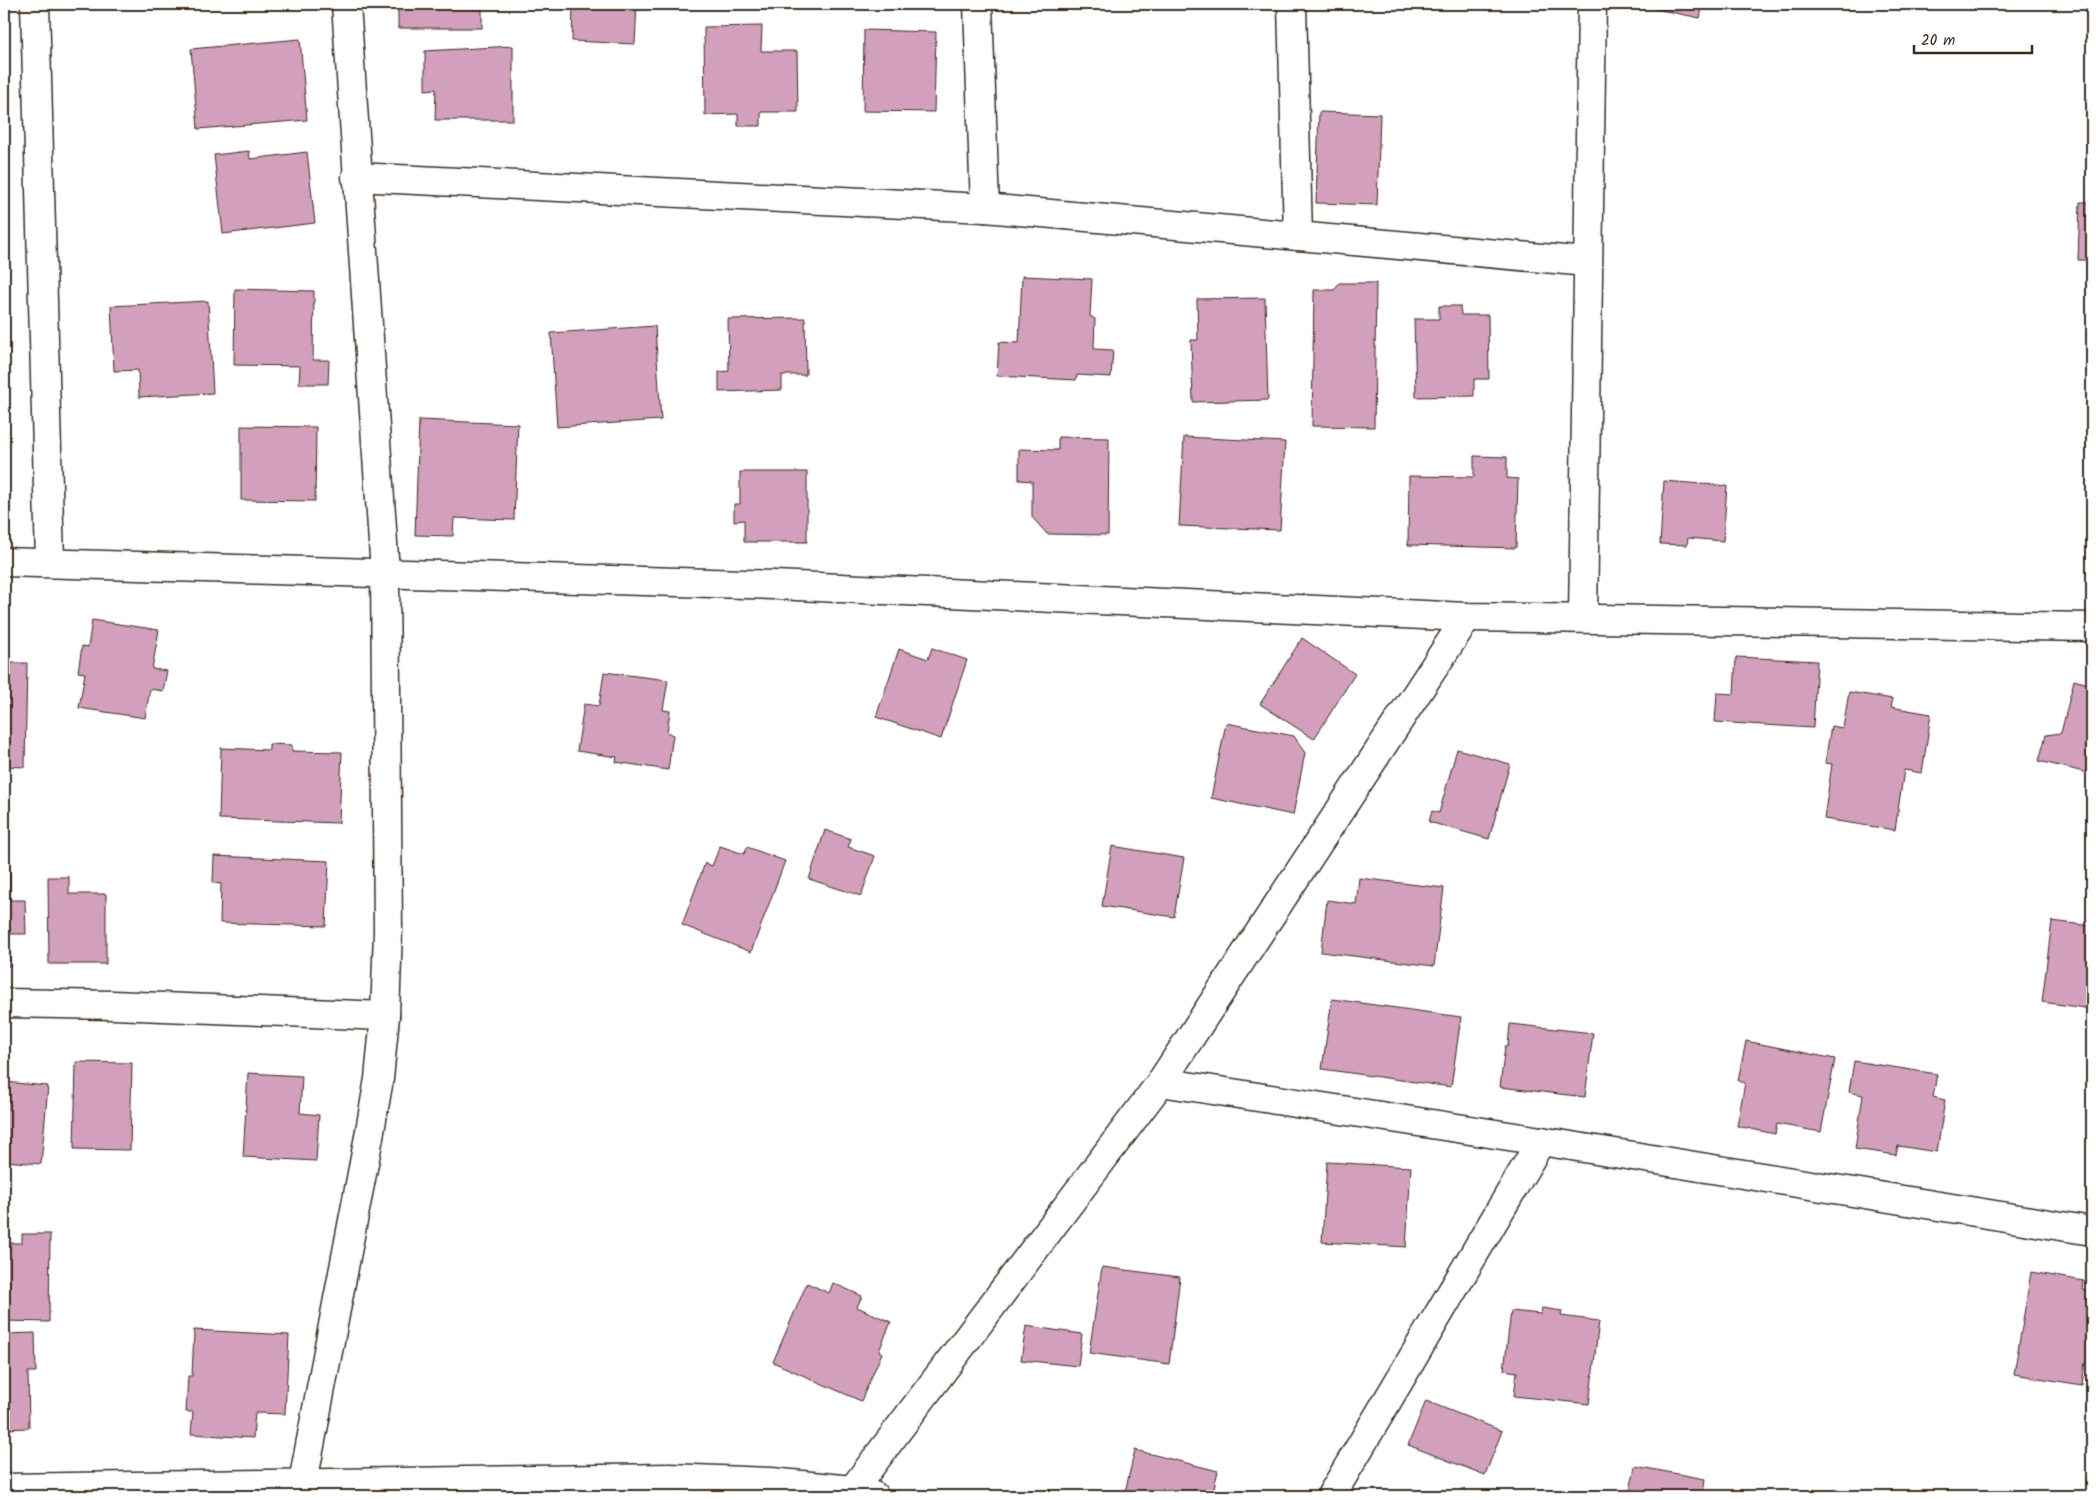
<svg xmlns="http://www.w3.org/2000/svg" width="2096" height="1500" viewBox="0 0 2096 1500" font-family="Kalam,sans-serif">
	<rect width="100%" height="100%" fill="#fff"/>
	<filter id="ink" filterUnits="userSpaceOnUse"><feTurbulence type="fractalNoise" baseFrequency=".02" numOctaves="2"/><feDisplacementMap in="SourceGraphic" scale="10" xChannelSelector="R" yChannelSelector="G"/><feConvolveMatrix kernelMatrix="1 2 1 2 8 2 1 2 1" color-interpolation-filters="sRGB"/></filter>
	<g filter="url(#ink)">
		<g fill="#d2a0bc" stroke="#3b2a1e">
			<rect x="88" y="4" width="80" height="4"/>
			<rect x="398" y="4" width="84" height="24"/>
			<polygon points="573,4 637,4 635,44 572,41"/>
			<polygon points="1641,4 1703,4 1700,18 1641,6"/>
			<polygon points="762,26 761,51 797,51 798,112 761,112 761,126 738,126 738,114 705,115 704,27"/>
			<polygon points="864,30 936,32 934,112 863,111"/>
			<polygon points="300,39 307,120 198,129 191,49"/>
			<polygon points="513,46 513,120 435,120 436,89 425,90 425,51"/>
			<polygon points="1319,112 1380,114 1377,205 1316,203"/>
			<polygon points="249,151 250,159 307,152 315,223 223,234 214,155"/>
			<polygon points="2080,202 2092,202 2092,260 2078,260"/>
			<polygon points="1022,276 1092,279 1090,316 1095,319 1094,349 1113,350 1111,377 1077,375 1076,380 997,376 999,342 1019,343"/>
			<polygon points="1339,283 1376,283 1374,427 1312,426 1314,290 1334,290"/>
			<polygon points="235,289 314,291 313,360 329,360 328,384 299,384 300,366 234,365"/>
			<polygon points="1265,298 1268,400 1193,402 1191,340 1198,340 1197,299"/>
			<polygon points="208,301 213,393 139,397 138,370 114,371 111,306"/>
			<polygon points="1439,306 1460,306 1461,315 1488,315 1489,379 1474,379 1474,396 1416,397 1414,319 1439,319"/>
			<polygon points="805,318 806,375 782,375 782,390 719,392 719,372 729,371 728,319"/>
			<polygon points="655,326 661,420 557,427 551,333"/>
			<polygon points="419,420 518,424 514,520 454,518 453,536 415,535"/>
			<polygon points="241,426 316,427 315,501 241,500"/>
			<polygon points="1058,437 1109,438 1108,535 1047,534 1032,517 1032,481 1019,480 1019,449 1058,450"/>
			<polygon points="1184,437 1285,442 1280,530 1179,526"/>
			<polygon points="1474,456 1507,457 1507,478 1518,479 1516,548 1408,545 1409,476 1474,477"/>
			<polygon points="740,472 807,472 807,542 744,542 744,520 734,521 734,504 740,504"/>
			<polygon points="1664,481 1727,486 1723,541 1688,538 1687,545 1660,544"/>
			<polygon points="92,620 159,630 152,669 167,671 163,691 150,689 145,718 79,708 85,673 78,672 82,646 88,647"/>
			<polygon points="1302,638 1355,674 1314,739 1260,704"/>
			<polygon points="932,648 967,660 941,739 876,717 899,649 928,659"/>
			<polygon points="1736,657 1817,661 1813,728 1715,722 1717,693 1734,694"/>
			<polygon points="4,663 27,663 25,767 4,766"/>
			<polygon points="604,672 668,680 663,710 670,711 667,732 673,735 668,770 616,762 617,757 577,751 584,704 599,706"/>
			<polygon points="2074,680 2092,685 2092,774 2039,761 2046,735 2061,733"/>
			<polygon points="1849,692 1893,699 1891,707 1931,714 1922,773 1904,770 1895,830 1824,819 1832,764 1825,763 1831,726 1843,728"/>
			<polygon points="1226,723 1294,736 1305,753 1293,815 1211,798"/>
			<polygon points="269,744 292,745 292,751 342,752 339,823 219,819 221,748 269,750"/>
			<polygon points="1457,749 1510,764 1489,839 1429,822 1432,811 1439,813"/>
			<polygon points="825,830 851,839 848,847 875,856 861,896 809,879"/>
			<polygon points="720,846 744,854 747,847 785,861 751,952 682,925 705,863 712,866"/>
			<polygon points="1112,846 1184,858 1174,917 1102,906"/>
			<polygon points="214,856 329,861 326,926 220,923 221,884 213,883"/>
			<polygon points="4,872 10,872 10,900 25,900 26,934 9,934 10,966 4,966"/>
			<polygon points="48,877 69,877 69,894 106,894 106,964 49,964"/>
			<polygon points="1359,878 1444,888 1434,966 1321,952 1327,900 1356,904"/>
			<polygon points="2052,921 2092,926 2092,1009 2042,1002"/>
			<polygon points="1332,999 1461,1017 1451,1087 1322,1069"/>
			<polygon points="1510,1024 1593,1033 1585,1097 1500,1087 1505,1046 1508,1046"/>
			<polygon points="1746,1041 1835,1059 1821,1132 1777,1124 1775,1134 1737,1126 1745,1083 1738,1081"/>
			<polygon points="1854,1061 1937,1074 1933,1097 1945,1100 1937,1152 1898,1146 1896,1155 1855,1149 1863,1095 1849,1092"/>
			<polygon points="76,1062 132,1063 130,1150 74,1149"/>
			<polygon points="248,1073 302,1076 300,1113 319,1115 316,1161 243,1157"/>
			<polygon points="4,1082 48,1086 41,1164 4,1161"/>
			<polygon points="1327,1162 1411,1167 1406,1247 1322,1242"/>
			<polygon points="22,1234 50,1234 49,1322 4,1321 4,1243 22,1243"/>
			<polygon points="1102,1267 1180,1277 1169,1364 1089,1353"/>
			<polygon points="2031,1272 2084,1281 2083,1290 2092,1292 2092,1363 2085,1362 2082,1385 2014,1374"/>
			<polygon points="807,1283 829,1293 833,1283 862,1296 857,1307 891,1322 879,1351 882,1353 861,1401 773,1362"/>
			<polygon points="1542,1308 1562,1311 1561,1316 1599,1321 1589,1404 1514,1396 1517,1372 1504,1370 1511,1311 1541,1314"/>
			<polygon points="1026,1326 1082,1334 1078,1366 1021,1360"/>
			<polygon points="194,1330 289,1335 285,1414 255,1413 253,1438 191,1434 193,1412 186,1412 188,1376 192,1376"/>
			<polygon points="35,1333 36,1372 28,1372 29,1428 4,1429 4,1334"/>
			<polygon points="1426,1401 1502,1431 1485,1475 1408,1445"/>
			<polygon points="1135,1450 1218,1471 1212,1496 1124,1496"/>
			<polygon points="1635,1466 1705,1479 1703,1496 1629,1496"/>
		</g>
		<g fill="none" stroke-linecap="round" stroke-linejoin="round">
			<g stroke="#3b2a1e" stroke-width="31">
				<g id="minor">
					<polyline points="35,4 50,562"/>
					<polyline points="978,4 985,208"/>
					<polyline points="1292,4 1298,236"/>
					<polyline points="356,177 985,208 1587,262"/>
					<polyline points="4,562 775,585 1467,617 2092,627"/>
					<polyline points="1583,618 1592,4"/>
					<polyline points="4,1003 113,1005 385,1016"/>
					<polyline points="1161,1082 1541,1141 2092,1231"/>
					<polyline points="303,1482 368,1142 379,1079 385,1016 388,931 385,572 346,4"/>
					<polyline points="4,1488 669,1478 771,1482 852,1490 874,1496"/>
					<polyline points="848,1496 1161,1082 1467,617"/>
					<polyline points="1331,1496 1541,1141"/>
				</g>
			</g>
			<use href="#minor" stroke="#fff" stroke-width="28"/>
		</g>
	</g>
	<rect width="2096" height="1500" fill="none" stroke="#fff" stroke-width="20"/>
	<rect x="10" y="10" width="2076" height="1480" fill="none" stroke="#3b2a1e" stroke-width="2" filter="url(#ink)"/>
	<path d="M1914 45v8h118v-8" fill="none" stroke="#3b2a1e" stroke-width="2.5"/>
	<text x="1921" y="45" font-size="15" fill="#3b2a1e" stroke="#ffffff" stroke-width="4" paint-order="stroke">20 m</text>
</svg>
